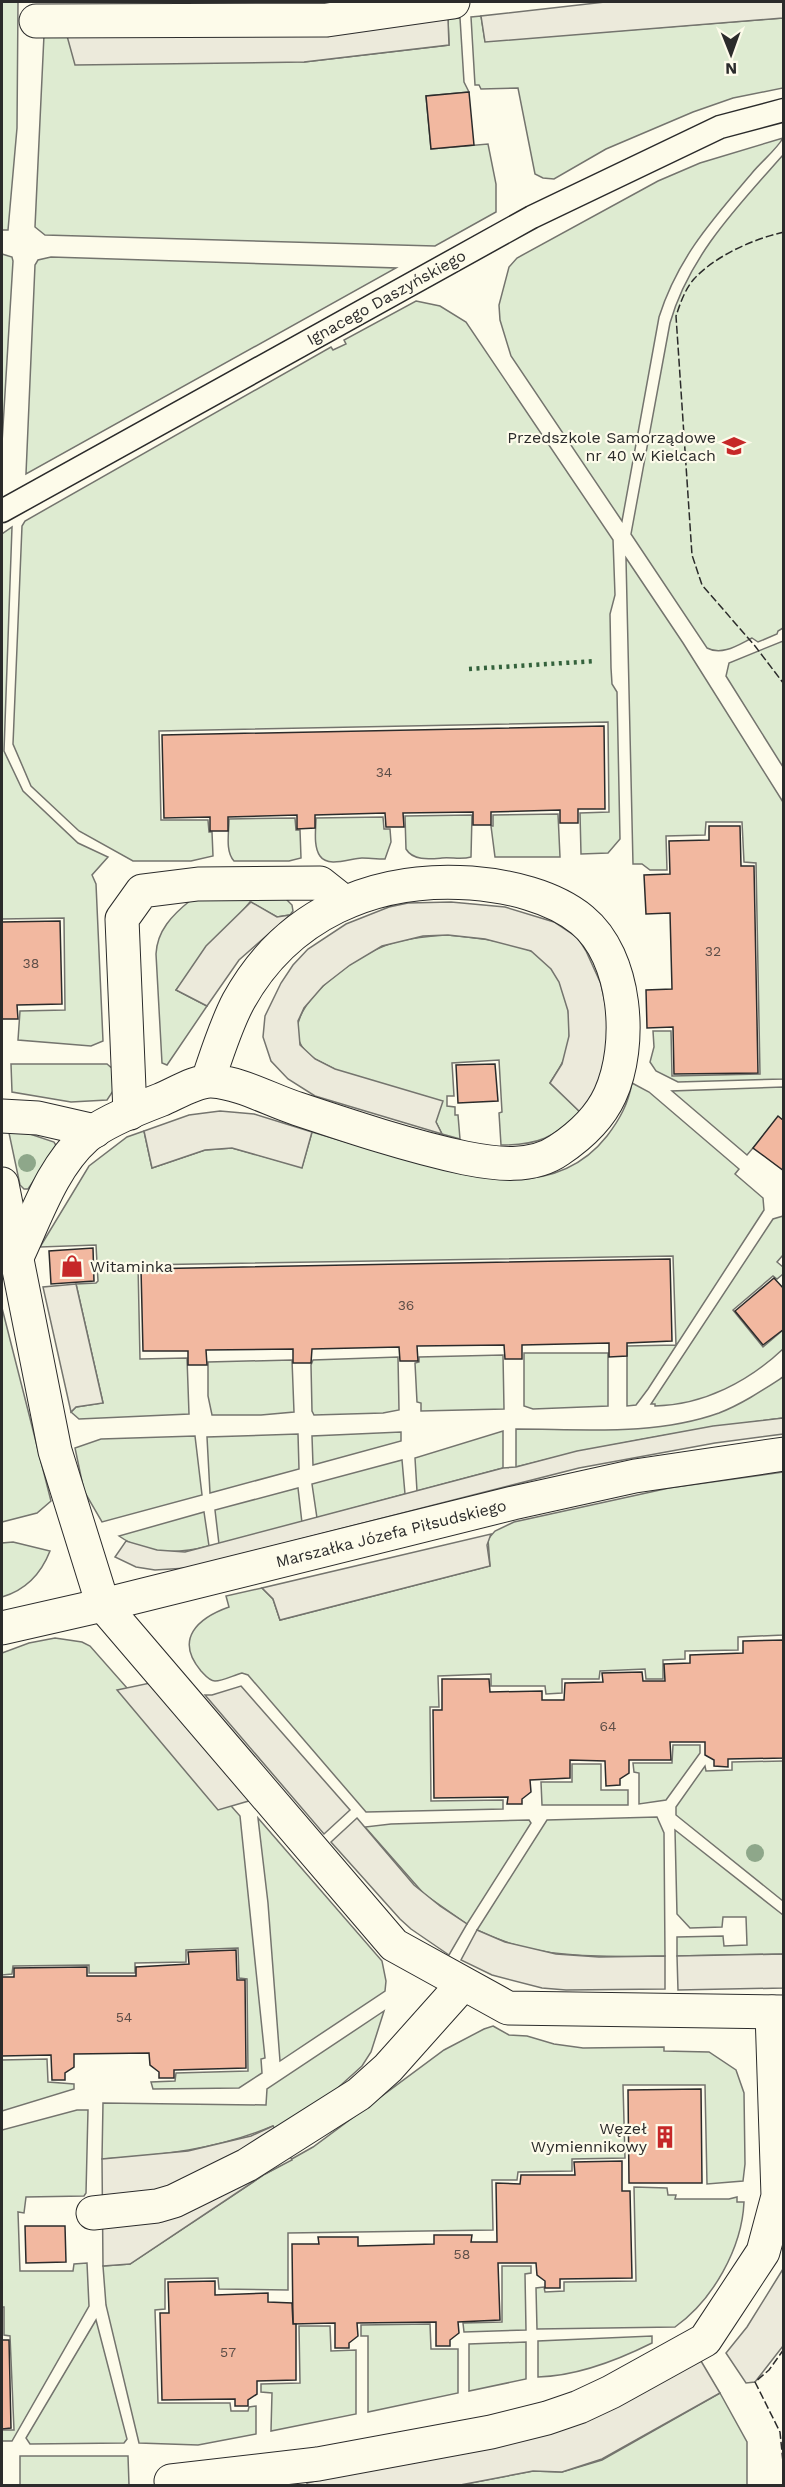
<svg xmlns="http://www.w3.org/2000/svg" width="785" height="2487" viewBox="0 0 785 2487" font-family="'Work Sans',sans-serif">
	<rect width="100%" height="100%" fill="#fdfbea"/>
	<g fill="#deebd1" stroke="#74746e" stroke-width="1.5">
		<polygon points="2,2 18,2 17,128 8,230 2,230"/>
		<polygon points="481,16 485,41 783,18 783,88 733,98 693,112 606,149 554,179 543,178 535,174 518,88 481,89 479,85 475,85 471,17"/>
		<polygon points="460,18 464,82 469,92 426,96 431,149 488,144 496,184 496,212 435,246 45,235 35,227 44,35 63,35 304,62 449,45 448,19"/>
		<path d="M783 138C777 149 761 162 752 173 713 219 678 257 659 317L622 521 511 356 500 320 499 305 509 267 517 258 658 181 700 163Z"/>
		<path d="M783 155V628L778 631 777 634 758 642 752 638C738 645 722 656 707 648L631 534 670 323C689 256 738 206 783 155Z"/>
		<polygon points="2,254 12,257 13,261 2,443"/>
		<polygon points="51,257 396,268 26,474 35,265 38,260"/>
		<polygon points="416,301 440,306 466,322 613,540 615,595 610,614 611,668 612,684 617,692 620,839 608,853 581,854 580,813 609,812 608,722 159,731 161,820 208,820 209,832 212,832 213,856 191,861 133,861 79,831 31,786 13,744 22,526 25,521 331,347 333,350 346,344 344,340"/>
		<polygon points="12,527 4,751 23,791 78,843 108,857 92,875 96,884 103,1041 91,1046 18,1040 20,1011 65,1010 64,918 2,919 2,534"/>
		<polygon points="626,558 683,643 783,802 783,1079 678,1082 656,1071 650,1062 654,1047 653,1031 671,1031 672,1076 760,1074 756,863 744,862 742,822 706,822 705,835 666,836 667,870 650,870 642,864 633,864"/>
		<polygon points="783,641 783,767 726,676 729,663"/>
		<polygon points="558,814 560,857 495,857 491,826 493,826 493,815"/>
		<path d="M472 815 471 857C461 860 452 857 442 858 430 859 413 861 406 849L405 816Z"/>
		<path d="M383 817 384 829H390L391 842 385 859C377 859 368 858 362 858 351 858 328 868 320 856 313 846 316 829 316 818Z"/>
		<path d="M295 818 296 830H300L301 858 289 861H234C225 851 229 833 229 819Z"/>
		<path d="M282 895 292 905 293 911 290 915 277 917 250 902 176 990 207 1006 167 1065 162 1063 156 954C157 931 172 915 191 900Z"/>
		<path d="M448 935C475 938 503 940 529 950 564 965 575 1017 567 1051 564 1063 556 1073 550 1083L580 1112C554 1138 538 1145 501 1145L499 1113 502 1112 499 1060 452 1063 454 1096H447V1106L455 1107V1115H458L460 1139 442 1134 436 1122 315 1059C259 1022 350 959 384 946 404 938 426 936 448 935Z"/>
		<polygon points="11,1064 107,1064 114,1070 113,1091 107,1100 71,1102 12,1092"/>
		<path d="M632 1083 649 1092 739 1169 735 1174 763 1198 764 1210 648 1389 636 1405 627 1406V1346L676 1345 673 1256 138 1265 140 1359 187 1358 189 1414 79 1419 71 1412 76 1407 103 1403 76 1284 96 1283 98 1281 96 1245 40 1247 89 1166 127 1137 144 1131 152 1168 205 1150 232 1148 302 1167 312 1132C342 1141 373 1150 404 1159 472 1178 555 1202 607 1136 620 1119 628 1104 632 1083Z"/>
		<polygon points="783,1087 783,1121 779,1117 747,1155 672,1091"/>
		<polygon points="12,1130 18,1130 54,1142 57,1147 28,1189 24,1189 20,1185 9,1133"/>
		<path d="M783 1216V1255L777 1262 783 1267V1274L777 1279 773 1276 733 1310 763 1347 783 1330V1349C749 1381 704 1405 655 1406V1404H651L773 1219Z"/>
		<polygon points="2,1308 51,1501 37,1513 2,1522"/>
		<polygon points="524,1353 608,1353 608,1406 533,1409 524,1406"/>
		<polygon points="503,1355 504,1409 421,1411 421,1403 417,1402 415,1363 419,1362 419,1357"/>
		<polygon points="398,1357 399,1410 383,1413 314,1415 312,1411 311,1365 313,1360"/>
		<polygon points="292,1360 294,1412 261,1415 212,1415 208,1396 208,1362"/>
		<path d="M783 1377V1418C693 1429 604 1444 516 1467V1429C583 1429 655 1436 719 1413 742 1404 763 1390 783 1377Z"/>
		<polygon points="503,1431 503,1468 417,1491 415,1458"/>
		<polygon points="401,1432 401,1441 313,1465 312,1436"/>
		<polygon points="298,1434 299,1469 210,1493 207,1437"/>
		<polygon points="195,1436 202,1495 102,1522 84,1491 75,1448 101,1439"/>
		<polygon points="402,1460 405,1494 317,1518 312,1484"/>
		<path d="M783 1472V1635L738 1637V1650L685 1651V1659L663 1660V1679H646L645 1669 600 1671 599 1679H562V1693L546 1694 545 1686H491V1674L438 1676 439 1707H430L431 1801 503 1800V1809L366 1812 248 1675 242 1673C234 1675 223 1681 215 1681 209 1681 205 1675 201 1671 174 1639 198 1618 229 1607L226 1596 262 1588 273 1599 280 1620 490 1566 488 1539 495 1531 514 1522 669 1488Z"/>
		<polygon points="298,1488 302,1523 219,1544 215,1510"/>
		<path d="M204 1512 209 1546C179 1554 146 1555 119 1536Z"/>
		<path d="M13 1542 50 1551C41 1574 26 1590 2 1597V1543Z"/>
		<polygon points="55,1638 82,1642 90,1646 240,1816 265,2058 261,2059 262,2073 239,2088 153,2089 151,2082 175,2081 176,2073 248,2071 247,1979 239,1978 238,1948 186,1950 186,1962 135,1963 135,1973 89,1973 89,1965 13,1966 12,1974 2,1975 2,1653 29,1643"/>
		<polygon points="673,1745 700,1745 700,1753 666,1800 639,1804 639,1773 634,1772 633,1763 672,1763"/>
		<polygon points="783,1761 784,1761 783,1901 676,1815 676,1807 705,1766 706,1771 732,1770 732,1762"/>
		<polygon points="572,1764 601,1764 601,1790 628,1790 628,1805 542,1805 541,1782 572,1782"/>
		<path d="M657 1817 664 1833 665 1956C601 1957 536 1960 477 1930L547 1820Z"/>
		<polygon points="258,1818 382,1961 386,1981 385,1991 280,2061 268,1903"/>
		<polygon points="529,1820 531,1823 467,1924 424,1894 365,1827 391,1824"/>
		<polygon points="675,1830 783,1915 783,1954 677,1956 677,1937 723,1936 724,1946 747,1945 746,1917 723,1917 722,1927 690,1928 677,1914"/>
		<path d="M384 2011 371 2052 362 2066 331 2094 276 2132 273 2126C218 2149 160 2156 102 2159L103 2103 266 2105 267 2089Z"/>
		<polygon points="493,2026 509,2035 527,2036 554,2044 583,2048 664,2047 664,2051 709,2052 736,2070 744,2093 745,2164 743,2181 707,2184 705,2085 623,2085 625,2158 572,2159 572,2171 518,2172 517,2180 492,2180 493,2230 288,2233 288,2290 219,2289 218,2278 165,2279 165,2309 155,2310 158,2403 230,2403 231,2411 248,2411 249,2407 256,2406 256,2434 198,2445 139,2443 106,2305 103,2266 130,2264 265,2174 313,2147 444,2050 484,2029"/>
		<polygon points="47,2059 48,2082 74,2084 74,2089 2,2111 2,2060"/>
		<polygon points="77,2110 88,2110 86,2193 84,2196 26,2197 24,2213 18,2212 20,2271 73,2271 74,2264 87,2263 89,2306 12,2441 2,2441 2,2430 14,2430 10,2336 4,2335 4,2307 2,2307 2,2130"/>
		<path d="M634 2187 667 2188 668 2195H676L675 2199H729L737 2197V2202H744C742 2248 713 2300 675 2327L537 2329 536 2288 544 2287 545 2292 564 2291V2282L636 2281Z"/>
		<polygon points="502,2266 531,2266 531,2273 525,2274 526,2330 464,2332 463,2323 502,2322"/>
		<polygon points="96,2320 127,2439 124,2443 30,2444 26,2438"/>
		<polygon points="430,2324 431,2349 458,2349 458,2393 368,2412 368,2336 361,2336 361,2325"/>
		<polygon points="299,2326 330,2326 331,2351 356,2350 356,2414 271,2431 272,2393 261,2392 261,2384 300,2383"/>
		<path d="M652 2336V2343C618 2360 577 2376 538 2377V2341Z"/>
		<polygon points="526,2342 526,2379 469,2391 469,2344"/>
		<polygon points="720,2393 747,2442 747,2485 455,2486 533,2471 562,2472 602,2460"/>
		<polygon points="20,2456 128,2456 129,2485 20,2485"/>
	</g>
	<g fill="#eceadb" stroke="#74746e" stroke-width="1.5">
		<polygon points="605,2 783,2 783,18 485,42 481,16"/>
		<polygon points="445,19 448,19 449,45 304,62 75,65 67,36"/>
		<polygon points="251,902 277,917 290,915 239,960 207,1006 176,990 206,946"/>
		<polygon points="451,902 505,907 554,922 578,938 586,951 601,984 608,1017 607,1050 595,1094 580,1112 550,1083 562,1064 569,1036 568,1011 559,982 551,969 531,951 485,939 448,935 423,936 382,946 350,965 323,986 304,1008 298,1021 300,1045 315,1059 335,1069 443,1101 436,1122 442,1134 315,1096 288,1079 271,1061 263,1037 265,1016 281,983 293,965 308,949 346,924 389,907 408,903"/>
		<polygon points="220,1111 254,1114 312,1132 302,1168 232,1148 205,1150 152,1168 144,1131 189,1115"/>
		<polygon points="76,1284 103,1403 76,1407 71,1412 43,1287"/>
		<polygon points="783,1418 783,1434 715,1443 579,1468 187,1568 155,1570 136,1567 115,1557 126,1541 157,1550 185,1552 503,1468 516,1467 577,1451 713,1426"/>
		<polygon points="491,1534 487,1545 490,1566 280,1620 273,1599 262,1588"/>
		<polygon points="150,1683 252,1800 218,1810 117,1690"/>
		<polygon points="241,1686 350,1810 324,1834 205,1695 212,1695"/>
		<polygon points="357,1818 414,1885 440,1906 467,1924 449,1955 411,1929 400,1919 331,1842"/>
		<polygon points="477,1930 505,1942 556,1954 599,1957 665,1956 665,1989 566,1990 542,1988 492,1975 461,1960"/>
		<polygon points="783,1954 783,1988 678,1990 677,1956"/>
		<polygon points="273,2126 292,2160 265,2174 130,2264 103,2266 102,2159 188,2151 251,2136"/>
		<polygon points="783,2269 783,2346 755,2382 746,2383 726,2353 747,2327"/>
		<polygon points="701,2361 720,2393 602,2459 562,2472 533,2471 455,2486 307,2486 307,2483 348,2473 561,2429"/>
	</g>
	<g fill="#f2b8a0" stroke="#2b2b2b" stroke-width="1.5">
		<polygon points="469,92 474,145 431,149 426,96"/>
		<polygon points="604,726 605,809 578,809 578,823 560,823 560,810 491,812 491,825 473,825 473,812 403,813 404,827 386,827 385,813 315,815 315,828 297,829 297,815 228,817 228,831 210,831 210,817 164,818 162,735"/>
		<polygon points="709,826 740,826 741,866 754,866 758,1073 674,1074 673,1027 647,1028 646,990 672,989 670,913 646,914 644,875 670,874 669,841 709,840"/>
		<polygon points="60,921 62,1004 17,1005 18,1019 2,1019 2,922"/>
		<polygon points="495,1064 498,1101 458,1103 456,1065"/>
		<polygon points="778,1116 784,1121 784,1171 753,1148"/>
		<polygon points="93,1248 94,1281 51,1284 49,1251"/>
		<polygon points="670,1259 672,1341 627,1343 627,1356 609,1357 609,1343 522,1345 522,1359 505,1359 504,1345 417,1346 418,1361 400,1361 399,1347 312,1349 311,1363 293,1363 293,1349 206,1350 207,1365 188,1365 188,1351 143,1351 141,1269"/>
		<polygon points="774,1278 784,1289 784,1329 763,1345 735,1311"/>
		<polygon points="784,1640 784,1758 728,1759 728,1767 714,1766 714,1760 705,1755 705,1742 670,1742 671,1760 629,1760 629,1773 620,1779 620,1785 606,1786 605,1761 570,1760 570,1778 530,1780 531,1792 522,1799 522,1804 507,1804 508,1797 434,1798 433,1710 442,1710 442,1679 489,1679 490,1692 542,1691 542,1700 564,1700 565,1683 603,1682 602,1673 642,1672 643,1681 665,1681 664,1664 690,1663 690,1655 743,1653 743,1641"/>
		<polygon points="236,1950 237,1980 245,1980 246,2068 174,2070 174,2078 159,2078 159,2072 150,2065 149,2053 74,2054 74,2067 65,2073 65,2080 52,2080 51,2055 2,2056 2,1977 14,1977 14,1968 87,1967 87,1976 136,1976 136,1967 189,1964 188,1952"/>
		<polygon points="701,2089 702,2183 629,2183 628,2090"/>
		<polygon points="622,2161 622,2191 630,2191 632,2278 560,2279 560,2288 545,2288 545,2281 537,2275 536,2263 498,2263 500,2320 458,2322 459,2333 450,2340 450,2346 436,2346 436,2322 357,2323 358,2336 349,2343 349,2348 335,2348 335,2323 293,2324 292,2244 319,2244 318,2237 358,2237 358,2246 434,2244 434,2235 472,2235 471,2242 497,2242 496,2183 520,2184 521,2175 575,2175 574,2162"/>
		<polygon points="25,2226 65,2226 66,2262 26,2263"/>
		<polygon points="215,2281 215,2295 268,2293 268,2302 292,2303 293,2324 296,2324 296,2380 257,2381 257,2394 248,2400 248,2406 235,2406 235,2399 162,2400 160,2313 169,2313 168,2282"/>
		<polygon points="2,2340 9,2340 11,2428 2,2429"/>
	</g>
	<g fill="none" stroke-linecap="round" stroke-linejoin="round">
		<g stroke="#2b2b2b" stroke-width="25">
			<polyline id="service" points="2,511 532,217 720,127 784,110"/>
		</g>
		<g stroke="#2b2b2b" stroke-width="35">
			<g id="minor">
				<polyline points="36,21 327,20 453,2"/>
				<polyline points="130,1113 122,919 142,891 198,884 320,883 344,902"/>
				<polyline points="2,1116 38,1118 95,1131"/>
				<polyline points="2,1184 55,1451 103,1605 394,1945 508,2008 784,2012"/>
				<path d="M17 1257C36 1217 52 1167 86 1137 102 1123 139 1108 160 1100 175 1094 197 1080 212 1081 241 1083 270 1100 298 1109 352 1127 409 1146 465 1158 495 1164 532 1169 559 1150 580 1136 599 1119 610 1095 633 1045 627 957 582 920 553 896 508 886 471 883 374 876 286 914 238 1002 225 1027 217 1054 208 1080"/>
				<polyline points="2,1628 103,1605 513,1503 635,1476 784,1454"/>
				<polyline points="93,2213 157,2206 174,2201 247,2165 359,2094 388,2068 463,1984"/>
				<polyline points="171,2481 318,2464 491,2432 547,2418 579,2407 611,2392 705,2340 763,2252 778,2196 772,2012"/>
			</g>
		</g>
		<use href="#service" stroke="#fdfbea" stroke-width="22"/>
		<use href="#minor" stroke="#fdfbea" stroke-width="33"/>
		<polyline stroke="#34623c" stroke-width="4.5" stroke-dasharray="3 4.5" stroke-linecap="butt" points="469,669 596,661"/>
		<g stroke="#2b2b2b" stroke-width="1.5" stroke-dasharray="8 3" stroke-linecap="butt">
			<path d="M784 232C753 239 715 256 694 279 685 289 680 304 676 316L692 555 702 585 755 646 784 684"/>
			<polyline points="784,2349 769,2370 755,2382 780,2432 784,2472"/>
		</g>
	</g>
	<g fill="#8ea78a">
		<circle cx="27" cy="1163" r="9"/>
		<circle cx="755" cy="1853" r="9"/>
	</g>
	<defs>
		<g id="school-bare" transform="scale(1.8)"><path d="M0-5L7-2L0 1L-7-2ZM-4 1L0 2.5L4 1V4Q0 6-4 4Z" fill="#c62828" stroke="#fdfbea" stroke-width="2.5" paint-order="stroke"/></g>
		<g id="shop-bare" transform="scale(1.8)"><path d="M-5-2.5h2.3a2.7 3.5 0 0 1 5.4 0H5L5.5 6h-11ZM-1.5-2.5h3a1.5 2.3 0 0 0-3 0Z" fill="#c62828" stroke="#fdfbea" stroke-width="2.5" paint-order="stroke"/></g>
		<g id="building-bare" transform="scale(1.8)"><path d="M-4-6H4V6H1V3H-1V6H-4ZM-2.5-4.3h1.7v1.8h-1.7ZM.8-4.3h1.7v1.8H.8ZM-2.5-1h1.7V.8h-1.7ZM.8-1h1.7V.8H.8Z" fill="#c62828" stroke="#fdfbea" stroke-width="2.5" paint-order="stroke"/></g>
	</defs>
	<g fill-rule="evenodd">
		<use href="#school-bare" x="734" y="446"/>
		<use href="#shop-bare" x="72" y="1266"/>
		<use href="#building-bare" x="665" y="2137"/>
	</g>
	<g text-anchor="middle" stroke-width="4.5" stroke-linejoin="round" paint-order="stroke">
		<g font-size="14" fill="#5d4e48">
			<text x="384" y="777">34</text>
			<text x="713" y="956">32</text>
			<text x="31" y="968">38</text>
			<text x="406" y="1310">36</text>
			<text x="608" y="1731">64</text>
			<text x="124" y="2022">54</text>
			<text x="462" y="2259">58</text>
			<text x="228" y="2357">57</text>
		</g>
		<g font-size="16" fill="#2b2b2b" stroke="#fdfbea">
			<text transform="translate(386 297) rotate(-29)" y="6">Ignacego Daszyńskiego</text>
			<text transform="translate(391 1533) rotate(-14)" y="6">Marszałka Józefa Piłsudskiego</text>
		</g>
		<g font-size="16" fill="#2b2b2b" stroke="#fdfbea" text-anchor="end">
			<text x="716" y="443">Przedszkole Samorządowe<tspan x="716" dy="18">nr 40 w Kielcach</tspan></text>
			<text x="90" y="1272" text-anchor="start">Witaminka</text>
			<text x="647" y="2134">Węzeł<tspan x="647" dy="18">Wymiennikowy</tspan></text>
		</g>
	</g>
	<rect width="785" height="2487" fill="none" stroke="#2b2b2b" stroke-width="6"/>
	<g transform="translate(731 54) rotate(179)" stroke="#fdfbea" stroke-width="4.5" paint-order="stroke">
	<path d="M0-4.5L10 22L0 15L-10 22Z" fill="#2b2b2b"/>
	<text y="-9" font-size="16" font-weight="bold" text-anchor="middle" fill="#2b2b2b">N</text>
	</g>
</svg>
